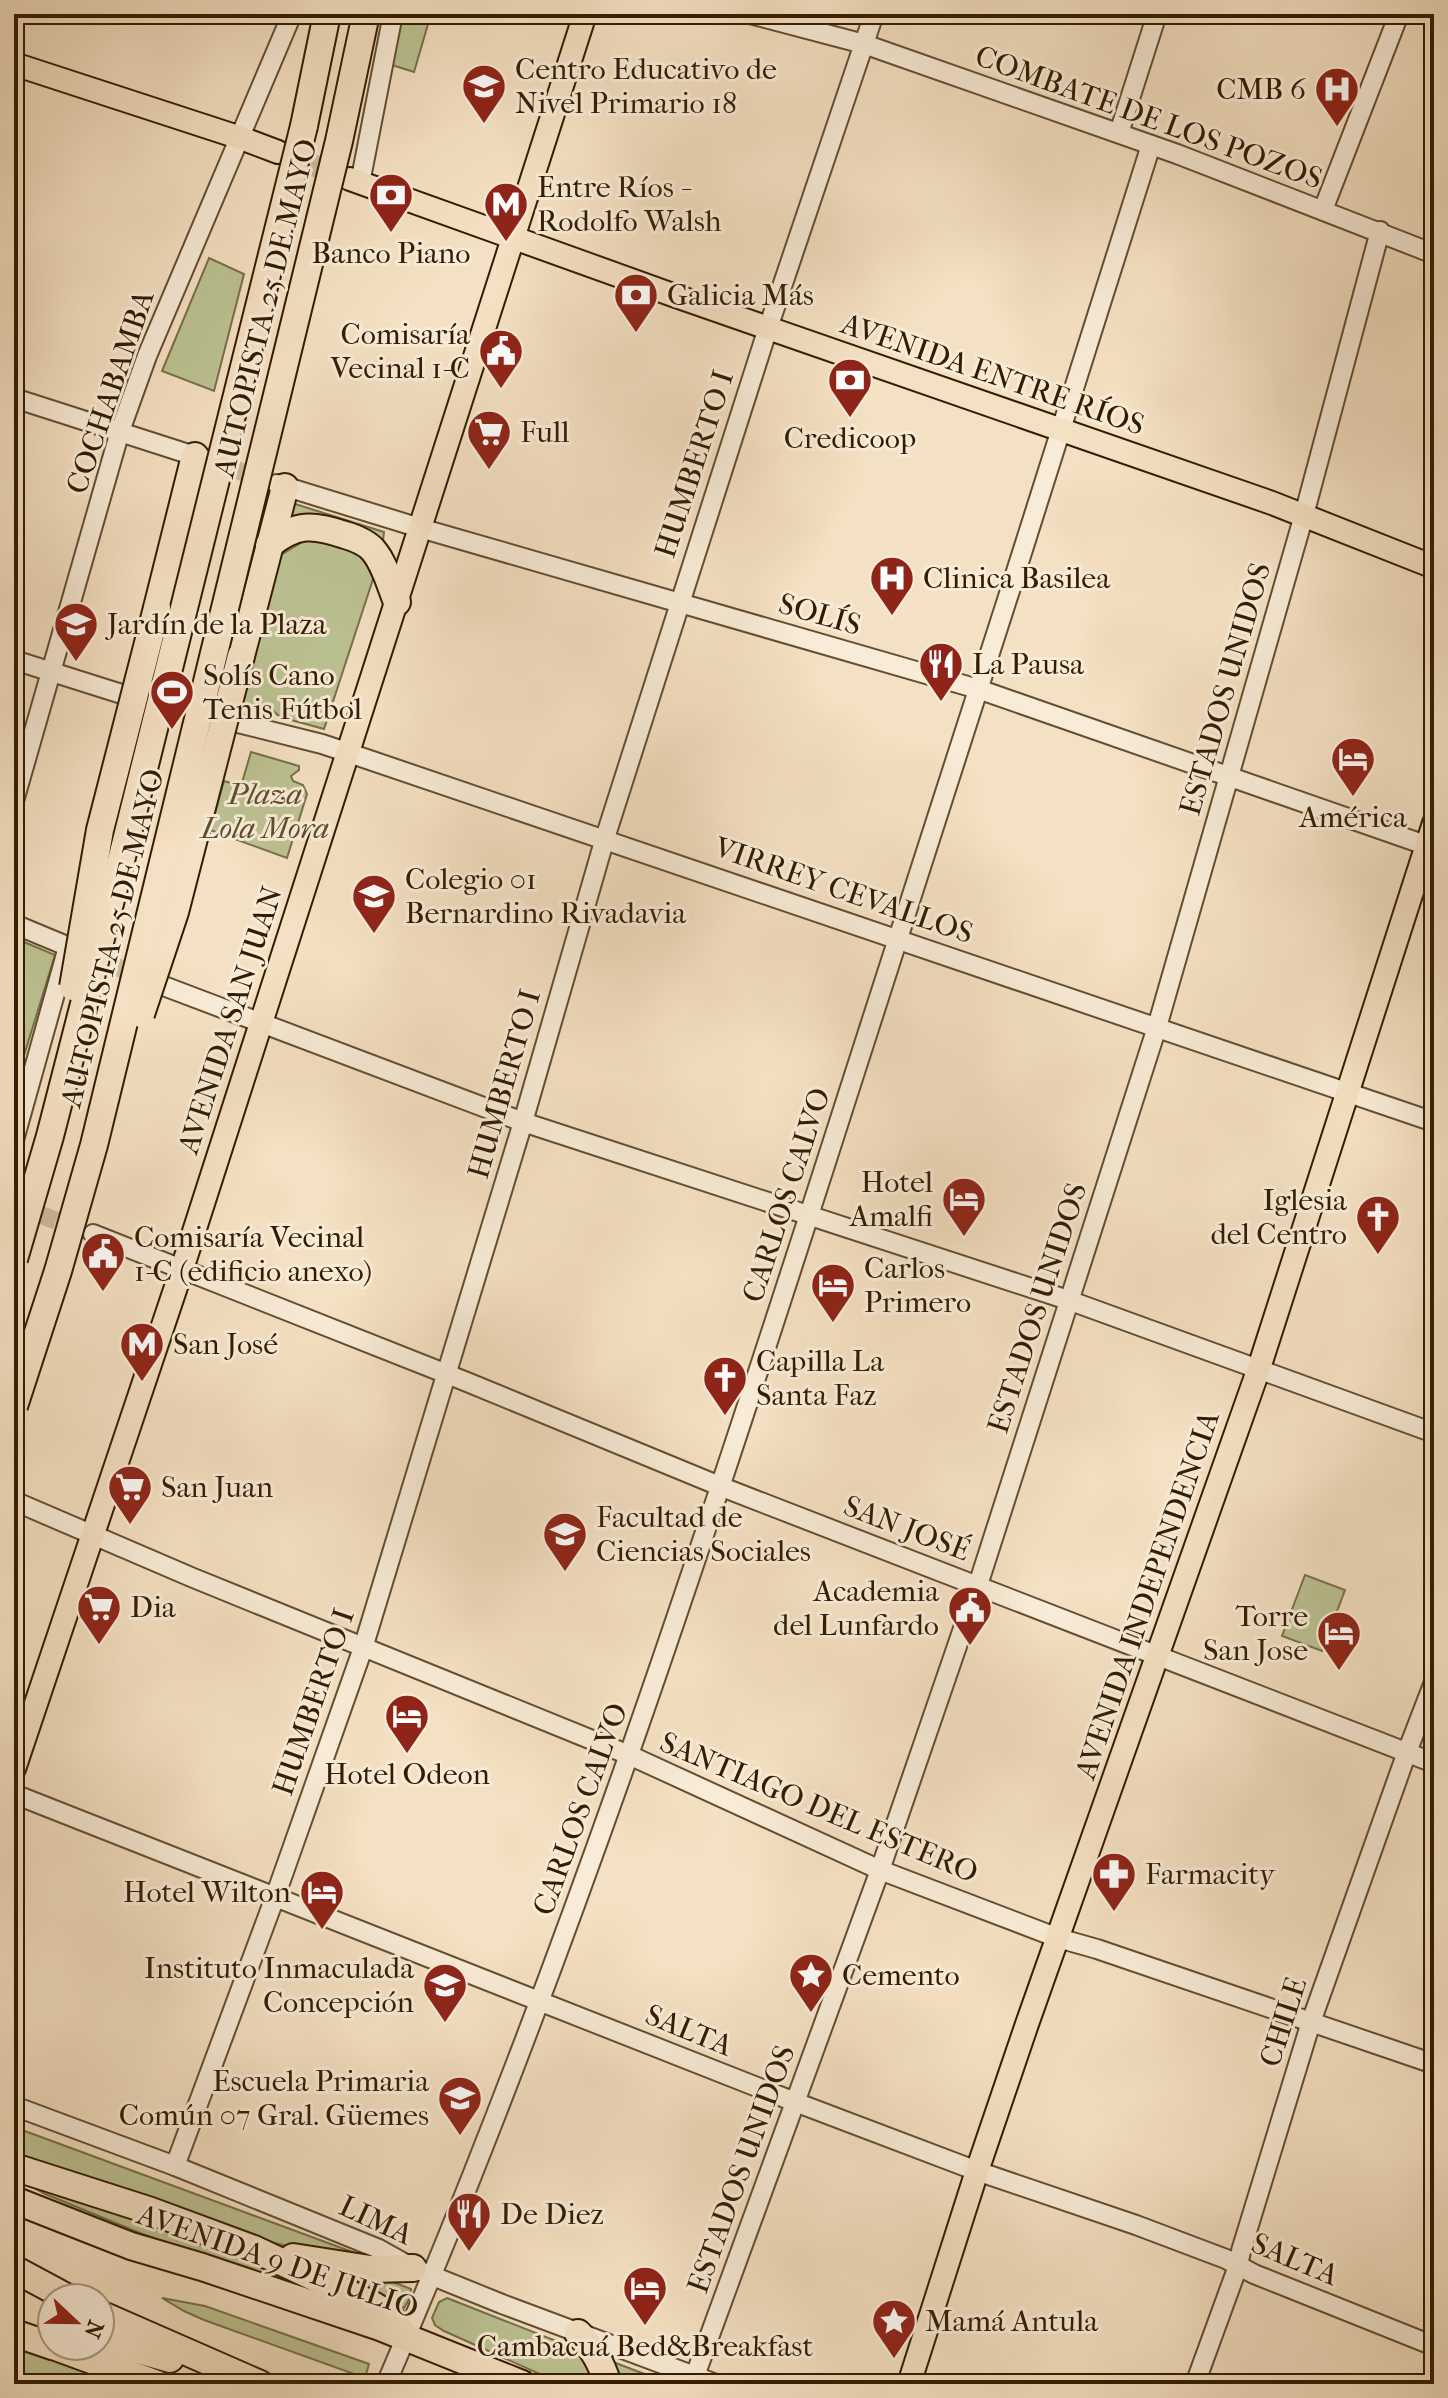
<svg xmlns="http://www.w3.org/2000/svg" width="1448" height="2398" viewBox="0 0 1448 2398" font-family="'IM FELL French Canon',serif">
	<rect width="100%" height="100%" fill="#f4e0c2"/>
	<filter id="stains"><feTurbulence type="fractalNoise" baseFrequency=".0025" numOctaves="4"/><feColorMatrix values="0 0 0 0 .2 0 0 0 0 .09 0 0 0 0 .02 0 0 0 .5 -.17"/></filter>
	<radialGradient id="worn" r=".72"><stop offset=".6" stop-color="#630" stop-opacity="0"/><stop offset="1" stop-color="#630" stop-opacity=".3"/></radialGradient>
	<g fill="#bcc292" stroke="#787049" stroke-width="2">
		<polygon points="402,14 431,14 414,72 392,65"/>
		<polygon points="209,258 244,274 214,391 162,371"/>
		<polygon points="292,503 384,532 383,541 305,516 288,516"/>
		<polygon points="317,533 366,550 375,573 324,729 280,717 269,707 259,710 241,707 276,558"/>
		<polygon points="251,752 299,766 299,770 291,776 293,781 303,785 307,794 287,858 210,830 224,781 241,786"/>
		<polygon points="24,942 55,955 14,1088 14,971"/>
		<polygon points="1305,1575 1345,1590 1322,1651 1282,1636"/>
		<polygon points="14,2127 374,2260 323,2255 275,2243 172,2205 14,2159"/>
		<polygon points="14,2176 172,2225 384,2323 140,2233 45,2194"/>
		<polygon points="326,2270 370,2273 411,2289 410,2298 404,2308"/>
		<polygon points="162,2298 205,2306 369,2364 365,2378 204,2320 184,2311"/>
		<polygon points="447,2298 584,2352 595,2384 562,2384 444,2331 435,2325 432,2318 439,2302"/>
		<polygon points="14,2343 128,2384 37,2384 14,2377"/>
		<polygon points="608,2360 660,2380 666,2384 615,2384"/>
	</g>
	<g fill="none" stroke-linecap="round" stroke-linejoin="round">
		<g stroke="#cdb99b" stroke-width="18" stroke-dasharray="18 9" stroke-linecap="butt">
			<polyline points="210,461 266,480"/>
			<polyline points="151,701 208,716"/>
			<polyline points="88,955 146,979"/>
			<polyline points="14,1205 79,1229"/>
		</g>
		<polyline stroke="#cdb99b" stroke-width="22" stroke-dasharray="22 11" stroke-linecap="butt" points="280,153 345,177"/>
		<g stroke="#634e30" stroke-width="22">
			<g id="minor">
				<polyline points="750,14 864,44 1177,154 1434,254"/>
				<polyline points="1119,133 1157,14"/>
				<polyline points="360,183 393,14"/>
				<polyline points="1323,210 1399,14"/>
				<polyline points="14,398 204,459"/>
				<polyline points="277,484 420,528 978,689 1434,848"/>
				<polyline points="14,660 128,696"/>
				<polyline points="234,722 322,744 349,753 1434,1122"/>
				<polyline points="14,801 120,431 147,356 292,14"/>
				<polyline points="14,924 74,949"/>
				<polyline points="161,985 523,1122 1068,1300 1434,1433"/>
				<polyline points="14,1140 68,947"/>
				<polyline points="93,1234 467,1382 722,1487 1434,1763"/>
				<polyline points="14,1501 191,1577 629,1755 880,1870 1058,1938 1097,1949 1434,2064"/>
				<polyline points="14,1794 795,2102 977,2171 1136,2225 1226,2259 1254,2274 1434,2346"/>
				<polyline points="14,2106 175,2166 379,2249 413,2268 502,2304 716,2384"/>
				<polyline points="175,2166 275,1897 363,1648 523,1122 605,838 768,328 874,14"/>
				<path d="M386 2384C566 1965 708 1531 847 1097 949 780 1052 463 1151 145"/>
				<polyline points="692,2384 880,1870 978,1585 1157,1027 1304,515 1380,231"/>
				<polyline points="1195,2384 1238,2266 1241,2251 1311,2022 1407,1752 1434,1682"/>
			</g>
		</g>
		<g stroke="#331d00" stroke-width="26">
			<g id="major">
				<polyline points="14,64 241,138 278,152"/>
				<polyline points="350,179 670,294 1272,503 1434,567"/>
				<polyline points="14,1769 182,1269 585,14"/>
				<polyline points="909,2384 977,2171 1027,2024 1259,1368 1434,823"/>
			</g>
		</g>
		<g stroke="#331d00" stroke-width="30">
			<g id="highway">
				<polyline points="304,126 327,14"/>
				<path d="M269 545C296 523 313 524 345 535 355 538 366 542 373 550 385 564 390 585 397 602"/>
				<polyline points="157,608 195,456"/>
				<polyline points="241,656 285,487"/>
				<polyline points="14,2167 151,2211 254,2249 373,2305 389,2315 401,2331"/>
				<polyline points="14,2200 131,2246 202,2267 380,2327 522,2384"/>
				<polyline points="293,2257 370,2269 413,2268"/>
				<polyline points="14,2269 68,2298"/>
				<polyline points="100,2314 260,2384"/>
				<polyline points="14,2333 52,2346"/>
				<path d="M578 2333C594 2349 601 2363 608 2384"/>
				<polyline points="100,2339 170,2359"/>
				<polyline points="53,2346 157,2384"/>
			</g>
		</g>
		<use href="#minor" stroke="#f8ebd7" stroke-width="18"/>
		<use href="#major" stroke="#f4e0c2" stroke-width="22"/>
		<use href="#highway" stroke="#f4e0c2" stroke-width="26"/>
		<g stroke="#331d00" stroke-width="30" stroke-linecap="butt">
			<g id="highway-bridge">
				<polyline points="73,987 100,830 157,608"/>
				<polyline points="141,1014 175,912 241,656"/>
				<polyline points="14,1259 50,1136 125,845 304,126"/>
				<polyline points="14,1406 58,1271 94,1145 339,141 366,14"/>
			</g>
		</g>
		<use href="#highway-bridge" stroke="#f4e0c2" stroke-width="26"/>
	</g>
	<defs>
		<g id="school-pin" transform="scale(2.3)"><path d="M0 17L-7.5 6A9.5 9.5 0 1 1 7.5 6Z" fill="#8f2418" stroke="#f8ebd7"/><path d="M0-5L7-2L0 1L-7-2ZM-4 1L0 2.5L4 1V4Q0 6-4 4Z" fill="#fff"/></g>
		<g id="hospital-pin" transform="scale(2.3)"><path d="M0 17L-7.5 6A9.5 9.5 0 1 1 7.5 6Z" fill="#8f2418" stroke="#f8ebd7"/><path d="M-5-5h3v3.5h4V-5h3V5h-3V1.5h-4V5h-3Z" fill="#fff"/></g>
		<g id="bank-pin" transform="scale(2.3)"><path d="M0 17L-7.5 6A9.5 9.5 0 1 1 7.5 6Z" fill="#8f2418" stroke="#f8ebd7"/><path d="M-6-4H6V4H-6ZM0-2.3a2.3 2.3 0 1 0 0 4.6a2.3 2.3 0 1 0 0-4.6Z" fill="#fff"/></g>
		<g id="metro-pin" transform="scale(2.3)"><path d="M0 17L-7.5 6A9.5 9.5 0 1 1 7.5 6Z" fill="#8f2418" stroke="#f8ebd7"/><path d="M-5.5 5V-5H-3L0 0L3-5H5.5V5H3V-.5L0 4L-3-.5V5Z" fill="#fff"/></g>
		<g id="civic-pin" transform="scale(2.3)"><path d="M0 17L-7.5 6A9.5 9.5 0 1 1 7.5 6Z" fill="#8f2418" stroke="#f8ebd7"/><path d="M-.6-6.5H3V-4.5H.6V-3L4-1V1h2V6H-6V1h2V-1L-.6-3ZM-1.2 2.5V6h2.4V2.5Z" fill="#fff"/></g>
		<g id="supermarket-pin" transform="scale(2.3)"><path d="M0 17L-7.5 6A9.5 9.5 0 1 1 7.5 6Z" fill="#8f2418" stroke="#f8ebd7"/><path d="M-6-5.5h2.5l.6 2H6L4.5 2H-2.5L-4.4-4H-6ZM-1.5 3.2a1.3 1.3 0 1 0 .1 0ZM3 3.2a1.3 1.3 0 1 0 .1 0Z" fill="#fff"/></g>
		<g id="restaurant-pin" transform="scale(2.3)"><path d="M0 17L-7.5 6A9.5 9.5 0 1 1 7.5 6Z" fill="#8f2418" stroke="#f8ebd7"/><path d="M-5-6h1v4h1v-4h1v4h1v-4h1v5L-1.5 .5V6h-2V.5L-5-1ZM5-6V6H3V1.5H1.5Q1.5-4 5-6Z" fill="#fff"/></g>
		<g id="stadium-pin" transform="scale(2.3)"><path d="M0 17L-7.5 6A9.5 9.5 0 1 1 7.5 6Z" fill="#8f2418" stroke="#f8ebd7"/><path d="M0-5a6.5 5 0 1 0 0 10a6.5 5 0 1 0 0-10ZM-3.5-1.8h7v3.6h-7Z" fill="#fff"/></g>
		<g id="hotel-pin" transform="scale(2.3)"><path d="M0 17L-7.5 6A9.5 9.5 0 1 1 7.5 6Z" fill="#8f2418" stroke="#f8ebd7"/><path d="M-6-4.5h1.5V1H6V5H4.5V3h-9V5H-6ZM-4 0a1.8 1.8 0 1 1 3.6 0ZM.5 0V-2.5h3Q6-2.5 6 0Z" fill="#fff"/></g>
		<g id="church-pin" transform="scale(2.3)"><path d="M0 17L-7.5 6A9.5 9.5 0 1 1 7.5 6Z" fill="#8f2418" stroke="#f8ebd7"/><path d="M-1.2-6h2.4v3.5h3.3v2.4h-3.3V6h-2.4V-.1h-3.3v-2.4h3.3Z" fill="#fff"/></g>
		<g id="university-pin" transform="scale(2.3)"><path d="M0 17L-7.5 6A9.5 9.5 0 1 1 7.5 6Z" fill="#8f2418" stroke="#f8ebd7"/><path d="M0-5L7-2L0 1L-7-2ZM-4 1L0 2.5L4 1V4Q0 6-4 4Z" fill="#fff"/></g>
		<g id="pharmacy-pin" transform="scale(2.3)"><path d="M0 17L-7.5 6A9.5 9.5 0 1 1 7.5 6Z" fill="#8f2418" stroke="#f8ebd7"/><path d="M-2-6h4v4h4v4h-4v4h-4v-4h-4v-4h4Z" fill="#fff"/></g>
		<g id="sight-pin" transform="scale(2.3)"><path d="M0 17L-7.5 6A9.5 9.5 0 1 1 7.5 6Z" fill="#8f2418" stroke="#f8ebd7"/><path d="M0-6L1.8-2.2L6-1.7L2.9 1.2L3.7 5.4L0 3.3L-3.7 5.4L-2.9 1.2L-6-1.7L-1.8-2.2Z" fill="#fff"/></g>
	</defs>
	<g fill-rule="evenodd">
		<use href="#school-pin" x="484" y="86"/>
		<use href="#hospital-pin" x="1337" y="89"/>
		<use href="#bank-pin" x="391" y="195"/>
		<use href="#metro-pin" x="506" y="204"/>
		<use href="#bank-pin" x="636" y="295"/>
		<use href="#civic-pin" x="501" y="351"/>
		<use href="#bank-pin" x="850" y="380"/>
		<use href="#supermarket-pin" x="489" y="432"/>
		<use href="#hospital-pin" x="892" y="578"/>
		<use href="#school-pin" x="76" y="624"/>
		<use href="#restaurant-pin" x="941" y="664"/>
		<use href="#stadium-pin" x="172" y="692"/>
		<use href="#hotel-pin" x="1353" y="759"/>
		<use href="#school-pin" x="374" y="896"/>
		<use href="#hotel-pin" x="964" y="1199"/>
		<use href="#church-pin" x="1378" y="1217"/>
		<use href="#civic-pin" x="103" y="1254"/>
		<use href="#hotel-pin" x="833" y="1285"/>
		<use href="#metro-pin" x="142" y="1344"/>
		<use href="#church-pin" x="725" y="1378"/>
		<use href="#supermarket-pin" x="130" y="1487"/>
		<use href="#university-pin" x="565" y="1534"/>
		<use href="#supermarket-pin" x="99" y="1607"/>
		<use href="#civic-pin" x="970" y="1608"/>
		<use href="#hotel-pin" x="1339" y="1633"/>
		<use href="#hotel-pin" x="407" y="1716"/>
		<use href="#pharmacy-pin" x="1114" y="1874"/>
		<use href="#hotel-pin" x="322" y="1892"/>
		<use href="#sight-pin" x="811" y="1975"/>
		<use href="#school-pin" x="445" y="1985"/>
		<use href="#school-pin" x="460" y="2098"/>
		<use href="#restaurant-pin" x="469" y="2214"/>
		<use href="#hotel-pin" x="645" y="2288"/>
		<use href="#sight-pin" x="894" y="2321"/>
	</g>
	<g text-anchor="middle" stroke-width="6" stroke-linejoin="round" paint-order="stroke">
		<g font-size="30" fill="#331d00" stroke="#f8ebd7" text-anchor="start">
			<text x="515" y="79">Centro Educativo de<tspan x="515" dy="34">Nivel Primario 18</tspan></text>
			<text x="1306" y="99" text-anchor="end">CMB 6</text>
			<text x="537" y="197">Entre Ríos -<tspan x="537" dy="34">Rodolfo Walsh</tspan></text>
			<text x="391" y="263" text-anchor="middle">Banco Piano</text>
			<text x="667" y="305">Galicia Más</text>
			<text x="470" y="344" text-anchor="end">Comisaría<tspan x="470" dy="34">Vecinal 1-C</tspan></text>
			<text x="520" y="442">Full</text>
			<text x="850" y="448" text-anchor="middle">Credicoop</text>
			<text x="923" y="588">Clinica Basilea</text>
			<text x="107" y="634">Jardín de la Plaza</text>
			<text x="972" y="674">La Pausa</text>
			<text x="203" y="685">Solís Cano<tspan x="203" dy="34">Tenis Fútbol</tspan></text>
			<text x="1353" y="827" text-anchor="middle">América</text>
			<text x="405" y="889">Colegio 01<tspan x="405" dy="34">Bernardino Rivadavia</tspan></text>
			<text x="933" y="1192" text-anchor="end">Hotel<tspan x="933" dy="34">Amalfi</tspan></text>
			<text x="1347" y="1210" text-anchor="end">Iglesia<tspan x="1347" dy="34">del Centro</tspan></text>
			<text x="134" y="1247">Comisaría Vecinal<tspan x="134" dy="34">1-C (edificio anexo)</tspan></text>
			<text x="864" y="1278">Carlos<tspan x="864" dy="34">Primero</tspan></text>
			<text x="173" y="1354">San José</text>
			<text x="756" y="1371">Capilla La<tspan x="756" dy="34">Santa Faz</tspan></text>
			<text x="161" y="1497">San Juan</text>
			<text x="596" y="1527">Facultad de<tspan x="596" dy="34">Ciencias Sociales</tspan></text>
			<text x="939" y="1601" text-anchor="end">Academia<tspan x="939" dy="34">del Lunfardo</tspan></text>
			<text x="130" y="1617">Dia</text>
			<text x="1308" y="1626" text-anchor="end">Torre<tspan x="1308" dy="34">San Jose</tspan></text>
			<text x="407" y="1784" text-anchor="middle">Hotel Odeon</text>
			<text x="1145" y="1884">Farmacity</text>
			<text x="291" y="1902" text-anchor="end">Hotel Wilton</text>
			<text x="414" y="1978" text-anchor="end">Instituto Inmaculada<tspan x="414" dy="34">Concepción</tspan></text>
			<text x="842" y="1985">Cemento</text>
			<text x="429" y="2091" text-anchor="end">Escuela Primaria<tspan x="429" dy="34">Común 07 Gral. Güemes</tspan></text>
			<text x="500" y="2224">De Diez</text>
			<text x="925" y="2331">Mamá Antula</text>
			<text x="645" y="2356" text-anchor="middle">Cambacuá Bed&amp;Breakfast</text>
		</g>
		<g font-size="30" fill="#331d00" stroke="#f8ebd7">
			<text transform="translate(1149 117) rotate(20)" y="10">COMBATE DE LOS POZOS</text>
			<text transform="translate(265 308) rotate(-76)" y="10">AUTOPISTA 25 DE MAYO</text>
			<text transform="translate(993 374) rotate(19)" y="10">AVENIDA ENTRE RÍOS</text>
			<text transform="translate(110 392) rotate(-71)" y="10">COCHABAMBA</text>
			<text transform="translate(694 464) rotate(-72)" y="10">HUMBERTO I</text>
			<text transform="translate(820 614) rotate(16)" y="10">SOLÍS</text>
			<text transform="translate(1225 689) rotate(-74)" y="10">ESTADOS UNIDOS</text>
			<text transform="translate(844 890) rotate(19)" y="10">VIRREY CEVALLOS</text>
			<text transform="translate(112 938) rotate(-76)" y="10">AUTOPISTA 25 DE MAYO</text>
			<text transform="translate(230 1020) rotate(-72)" y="10">AVENIDA SAN JUAN</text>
			<text transform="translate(504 1084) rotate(-74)" y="10">HUMBERTO I</text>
			<text transform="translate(786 1195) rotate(-72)" y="10">CARLOS CALVO</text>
			<text transform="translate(1037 1308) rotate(-72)" y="10">ESTADOS UNIDOS</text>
			<text transform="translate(907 1528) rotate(21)" y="10">SAN JOSÉ</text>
			<text transform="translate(1147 1595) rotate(-71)" y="10">AVENIDA INDEPENDENCIA</text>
			<text transform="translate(313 1702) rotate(-71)" y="10">HUMBERTO I</text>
			<text transform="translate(819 1807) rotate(23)" y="10">SANTIAGO DEL ESTERO</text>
			<text transform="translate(580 1809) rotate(-70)" y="10">CARLOS CALVO</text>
			<text transform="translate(1283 2022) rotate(-72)" y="10">CHILE</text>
			<text transform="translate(689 2030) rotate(22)" y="10">SALTA</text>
			<text transform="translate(741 2169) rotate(-70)" y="10">ESTADOS UNIDOS</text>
			<text transform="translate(376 2220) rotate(25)" y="10">LIMA</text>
			<text transform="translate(1295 2259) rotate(23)" y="10">SALTA</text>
			<text transform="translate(278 2261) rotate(19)" y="10">AVENIDA 9 DE JULIO</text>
		</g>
		<g font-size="30" font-style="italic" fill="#5c4f2c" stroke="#f8ebd7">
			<text x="265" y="804">Plaza<tspan x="265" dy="34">Lola Mora</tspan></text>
		</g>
	</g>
	<rect width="1448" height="2398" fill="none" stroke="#f4e0c2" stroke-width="48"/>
	<rect x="16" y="16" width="1416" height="2366" fill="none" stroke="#331d00" stroke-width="4"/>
	<rect x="24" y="24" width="1400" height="2350" fill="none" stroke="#331d00" stroke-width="2"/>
	<g transform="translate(76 2322) rotate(112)"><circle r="38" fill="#f8ebd7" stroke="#a99981" stroke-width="2"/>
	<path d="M0-6L14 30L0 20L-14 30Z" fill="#8f2418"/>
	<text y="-12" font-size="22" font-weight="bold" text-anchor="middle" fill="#331d00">N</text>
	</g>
	<rect width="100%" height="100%" filter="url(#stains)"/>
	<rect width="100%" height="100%" fill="url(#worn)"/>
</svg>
